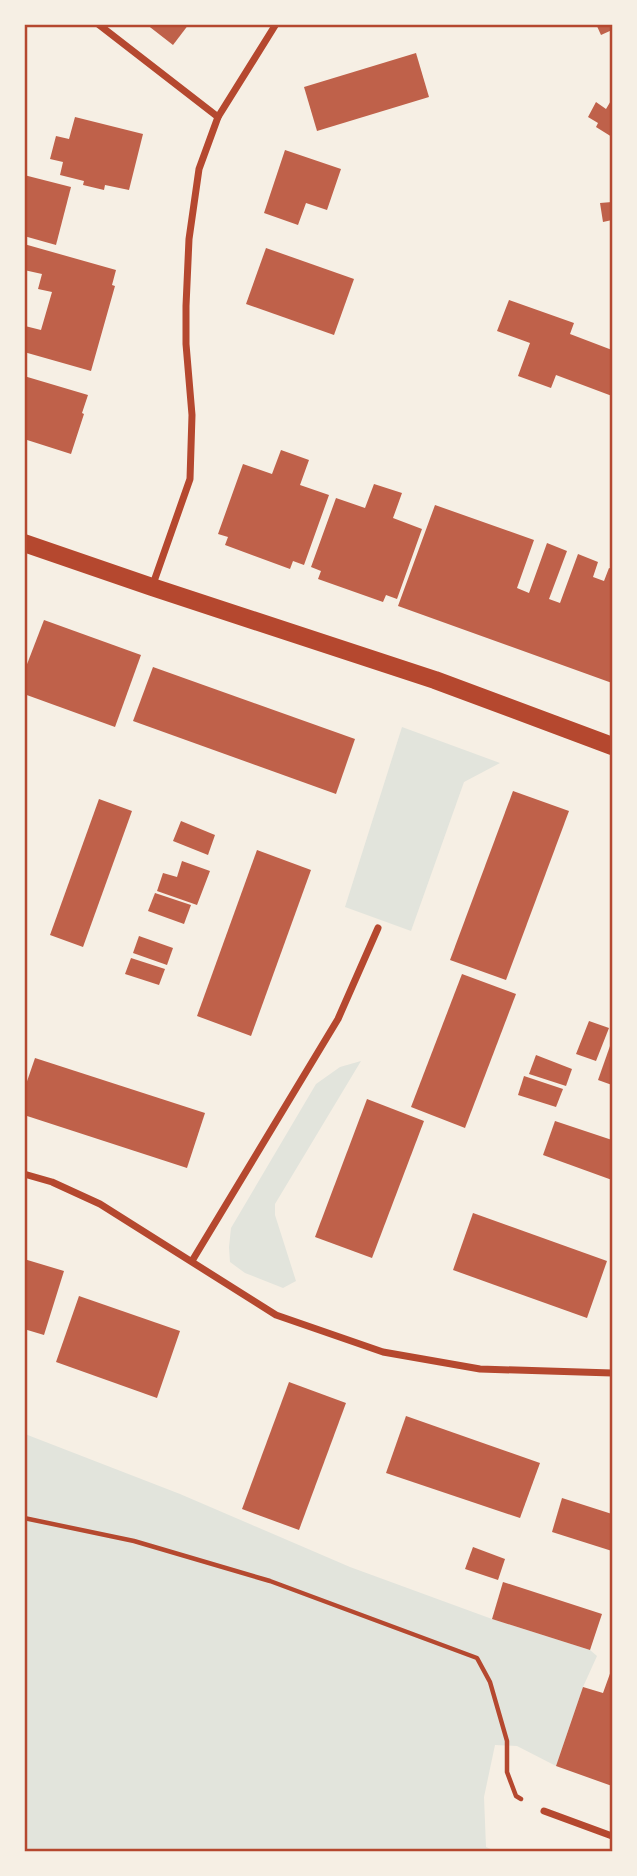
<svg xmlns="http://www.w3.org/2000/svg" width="637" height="1876" viewBox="0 0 637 1876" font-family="'PT Sans Narrow',sans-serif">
	<rect width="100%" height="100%" fill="#f6efe4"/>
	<g fill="#e2e4dc">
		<polygon points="402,727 500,763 464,782 411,931 345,907"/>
		<polygon points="361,1061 275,1204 275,1215 296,1281 283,1288 245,1273 230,1262 229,1247 231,1228 316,1084 340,1067"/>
		<polygon points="25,1434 180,1494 350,1567 492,1619 590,1650 597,1656 583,1687 556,1766 517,1746 495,1745 484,1797 486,1847 495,1851 25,1851"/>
	</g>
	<g fill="#bf614a">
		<polygon points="146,24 189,24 173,45"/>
		<polygon points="596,24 612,24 612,30 601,35"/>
		<polygon points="416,53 429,97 317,131 304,87"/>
		<polygon points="612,99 612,137 596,127 598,123 588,117 596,102 606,109"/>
		<polygon points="75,117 143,134 129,190 105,185 104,190 83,185 84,181 60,175 63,162 50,159 56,136 69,139"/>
		<polygon points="285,150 341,169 327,210 306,203 298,225 264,213"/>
		<polygon points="24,175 71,187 56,245 24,236"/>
		<polygon points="612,202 612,220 603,222 600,203"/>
		<polygon points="24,244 116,270 112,285 115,286 91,371 24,352 25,326 41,330 52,292 38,289 42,274 24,270"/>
		<polygon points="266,248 354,279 334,335 246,304"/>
		<polygon points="509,300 574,323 570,334 612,350 612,396 556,375 551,388 518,376 530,343 497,331"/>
		<polygon points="24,376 88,395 82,413 84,414 71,454 24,439"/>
		<polygon points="281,450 309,460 300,485 329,495 304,565 293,561 290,569 225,545 228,537 218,534 243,464 272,474"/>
		<polygon points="374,484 402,493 393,518 422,529 397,599 386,595 383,602 318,579 321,571 311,567 336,498 365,508"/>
		<polygon points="435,505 534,540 517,588 529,593 547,543 567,551 549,599 560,603 578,554 598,562 593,577 604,581 609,568 612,569 612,683 398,606"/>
		<polygon points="44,620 141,655 115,727 24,694 24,672"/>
		<polygon points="153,667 355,739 336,794 133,721"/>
		<polygon points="513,791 569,811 506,980 450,960"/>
		<polygon points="99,799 132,811 83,947 50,935"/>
		<polygon points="181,821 215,835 208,855 173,841"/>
		<polygon points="257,850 311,870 251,1036 197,1016"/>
		<polygon points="182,861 210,871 197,905 157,891 163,873 177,877"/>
		<polygon points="155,893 191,905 184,924 148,911"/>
		<polygon points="139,936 173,948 167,965 133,953"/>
		<polygon points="131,958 165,969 159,985 125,974"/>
		<polygon points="462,974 516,994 465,1128 411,1107"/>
		<polygon points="589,1021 609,1028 596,1061 576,1054"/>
		<polygon points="610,1046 612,1047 612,1085 598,1080"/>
		<polygon points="536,1055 572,1069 566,1086 529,1074"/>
		<polygon points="35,1058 205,1113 187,1168 24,1115 24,1090"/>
		<polygon points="524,1076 563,1089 556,1107 518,1095"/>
		<polygon points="367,1099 424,1121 372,1258 315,1237"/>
		<polygon points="555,1121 612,1140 612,1180 543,1155"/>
		<polygon points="473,1213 607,1261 587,1318 453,1270"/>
		<polygon points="24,1259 64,1271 44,1335 24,1329"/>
		<polygon points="79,1296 180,1331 157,1398 56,1362"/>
		<polygon points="289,1382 346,1403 299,1530 242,1509"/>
		<polygon points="406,1416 540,1463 520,1518 386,1473"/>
		<polygon points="562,1498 612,1514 612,1551 552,1532"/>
		<polygon points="473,1547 505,1559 498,1580 465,1569"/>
		<polygon points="503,1582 602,1614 590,1650 492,1619"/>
		<polygon points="612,1668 611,1723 612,1786 556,1766 583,1687 603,1693"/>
	</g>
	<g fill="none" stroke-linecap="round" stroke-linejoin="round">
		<polyline stroke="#b5482f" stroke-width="4.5" points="24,1518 134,1541 270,1581 477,1658 490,1682 507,1741 507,1772 516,1796 521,1799"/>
		<g stroke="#b5482f" stroke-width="7">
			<polyline points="98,24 218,117"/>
			<polyline points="152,587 190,479 192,415 186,344 186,306 189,239 199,169 218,117 276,24"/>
			<polyline points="24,1174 52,1182 100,1204 276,1315 383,1352 480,1369 612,1373"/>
			<polyline points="192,1261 338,1019 378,928"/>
			<polyline points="544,1811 612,1836"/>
		</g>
		<polyline stroke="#b5482f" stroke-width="18" points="24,543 152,587 435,680 612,746"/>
	</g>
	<rect width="637" height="1876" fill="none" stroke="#f6efe4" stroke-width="52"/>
	<rect x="26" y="26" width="585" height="1824" fill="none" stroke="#b5482f" stroke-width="2.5"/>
</svg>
